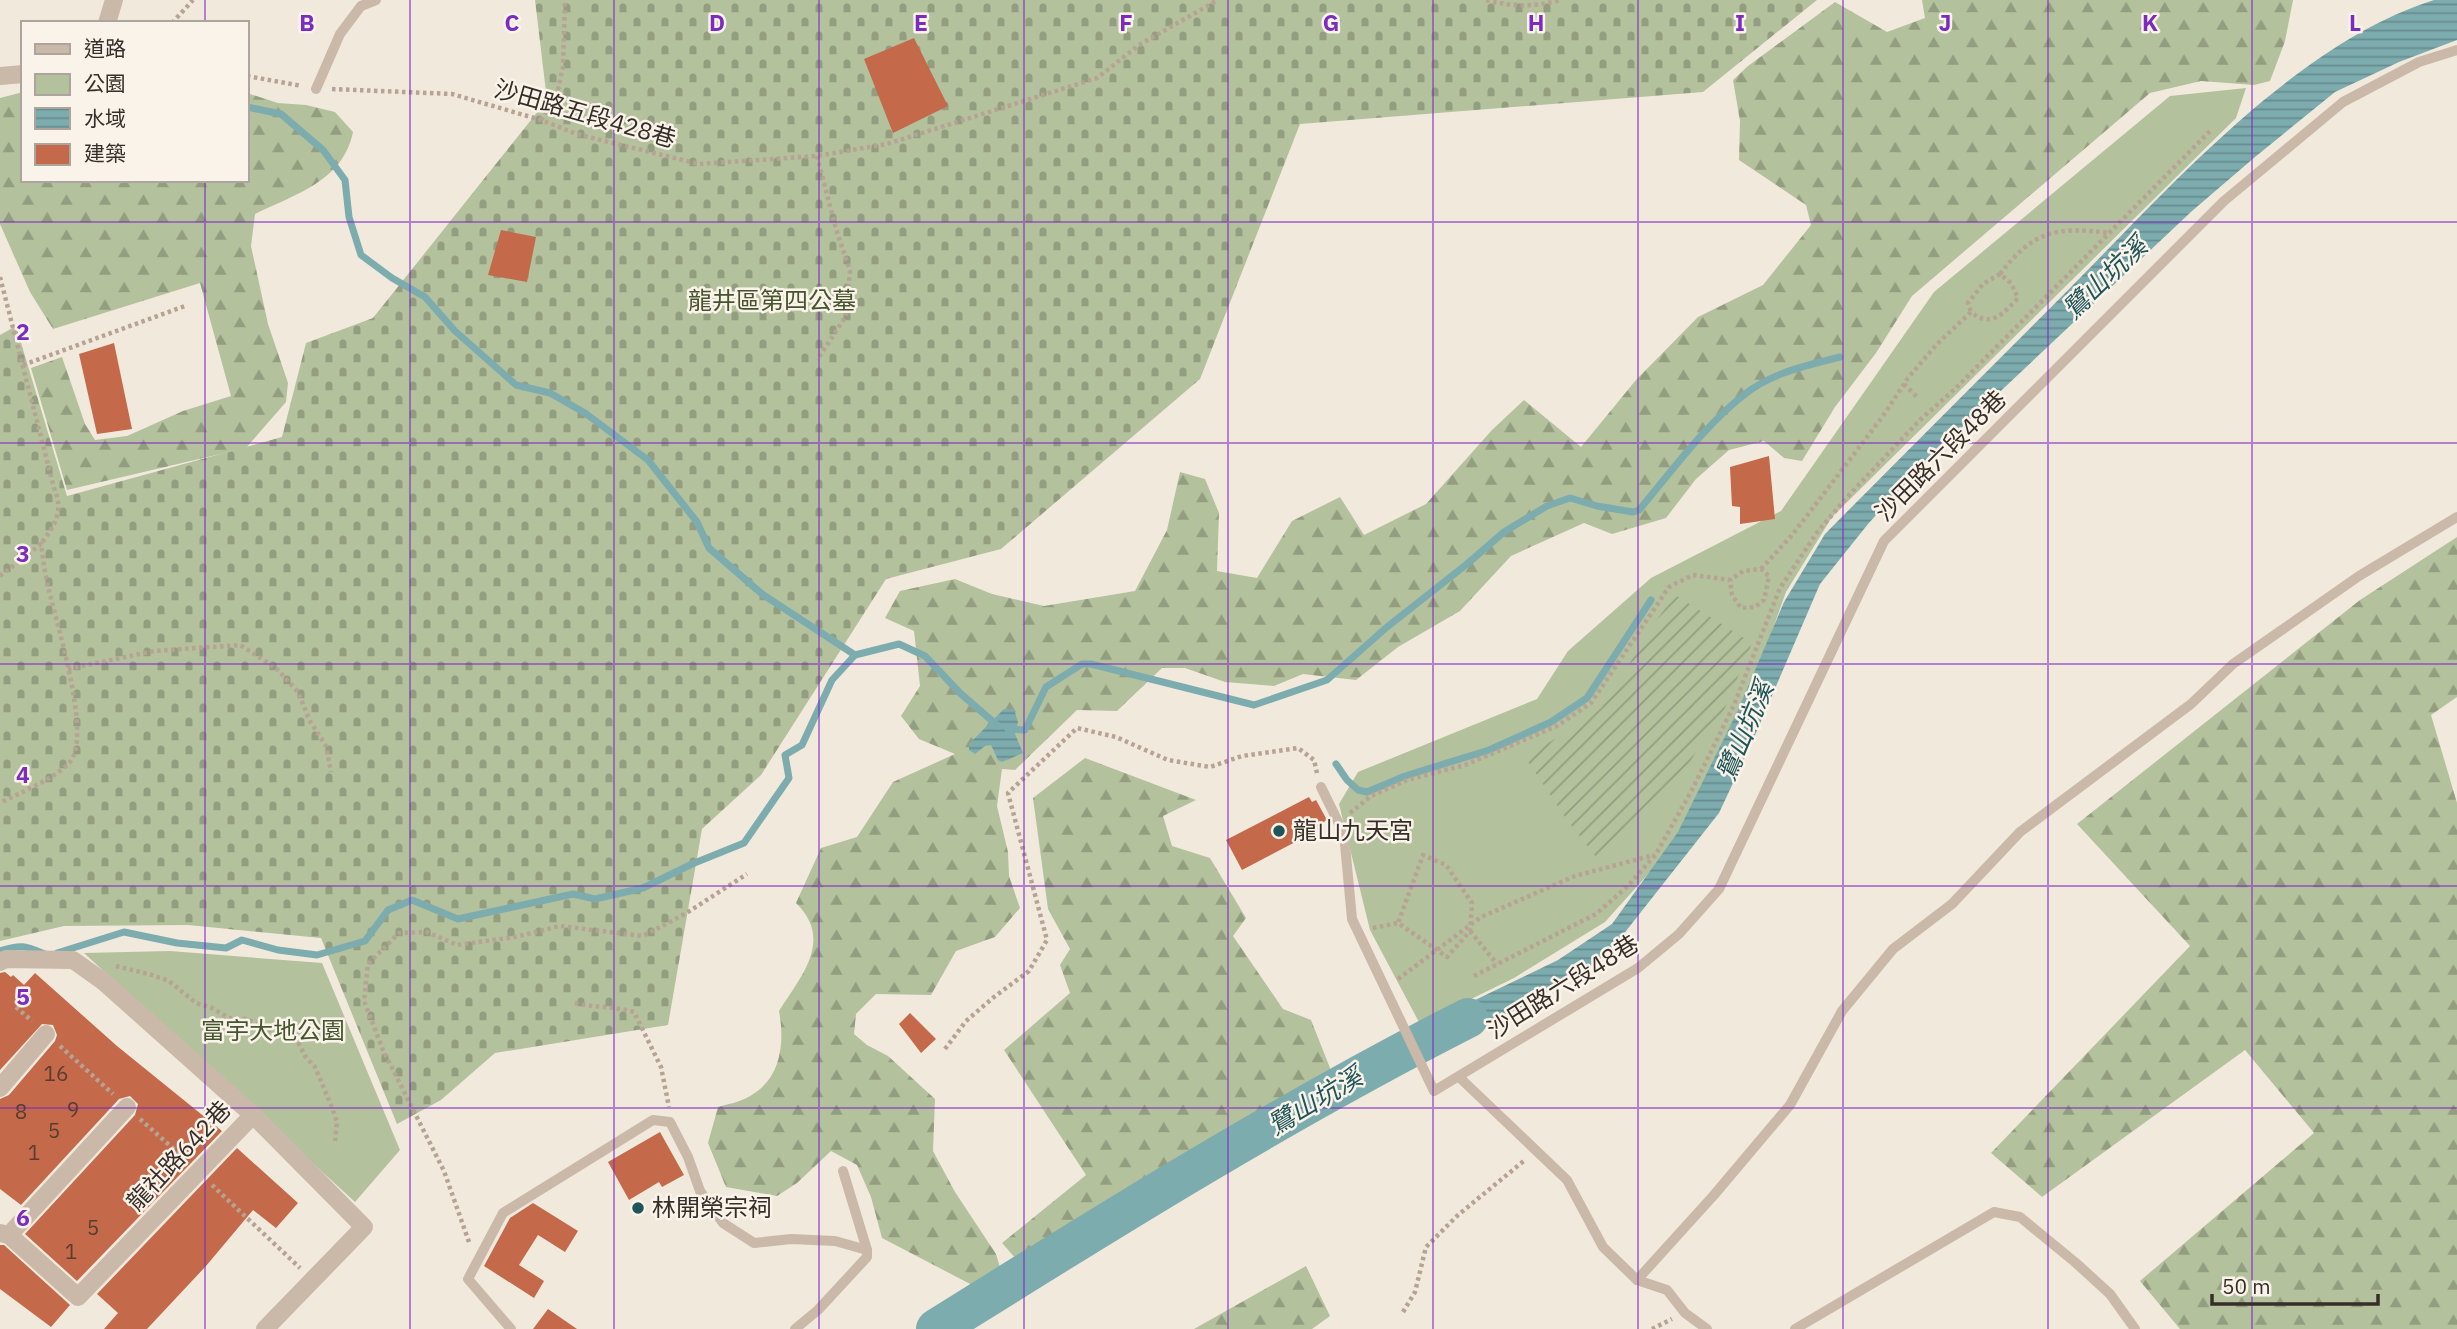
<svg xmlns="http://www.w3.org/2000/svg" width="2457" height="1329" viewBox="0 0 2457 1329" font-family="'IBM Plex Sans','Noto Sans TC',sans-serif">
	<defs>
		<pattern id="forest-firs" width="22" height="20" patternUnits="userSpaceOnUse" patternTransform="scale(1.75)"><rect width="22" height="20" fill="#b4c19d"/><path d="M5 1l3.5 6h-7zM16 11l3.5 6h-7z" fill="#939d80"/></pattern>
		<pattern id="cemetery-stones" width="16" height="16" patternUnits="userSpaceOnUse" patternTransform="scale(1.75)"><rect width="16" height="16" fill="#b4c19d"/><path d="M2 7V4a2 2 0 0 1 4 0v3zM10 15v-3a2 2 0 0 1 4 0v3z" fill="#939d80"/></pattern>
		<pattern id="garden-furrows" width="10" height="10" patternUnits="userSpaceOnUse" patternTransform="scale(1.75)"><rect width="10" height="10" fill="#b4c19d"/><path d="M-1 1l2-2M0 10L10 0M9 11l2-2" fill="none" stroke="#939d80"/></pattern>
		<pattern id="water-rules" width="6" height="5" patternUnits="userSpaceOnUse" patternTransform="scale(1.75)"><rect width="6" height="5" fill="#7dacaf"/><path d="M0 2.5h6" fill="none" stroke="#678c8e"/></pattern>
	</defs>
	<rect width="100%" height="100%" fill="#f2e9dd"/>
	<g fill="#b4c19d">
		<polygon points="2246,88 2236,118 1832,517 1786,592 1744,709 1694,823 1605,922 1514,978 1420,1024 1370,930 1339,804 1358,772 1537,699 1568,651 1651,578 1781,511 1934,292 2170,96"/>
		<polygon points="170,951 322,963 400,1150 355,1202 84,953"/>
	</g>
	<g fill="url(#forest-firs)">
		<path d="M1922 0H2293L2285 41 2270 81 2254 85 2201 81 2150 93 1912 296 1876 353 1835 407 1802 461 1784 458 1764 441 1729 450 1696 479 1666 518 1612 534 1584 523 1511 556 1460 611 1398 647 1356 680 1303 674 1274 686 1225 682 1185 668H1162L1117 711 1077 710 1015 770 1002 769 997 806 1008 852 1009 876 1020 908 995 937 956 951 931 995 876 994 856 1014 854 1034 867 1045 888 1056 935 1099 933 1151 955 1192 996 1254 1002 1274 974 1286 882 1238 871 1197 857 1165 831 1151 797 1183 777 1196 726 1187 708 1143 718 1107C728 1104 741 1102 750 1096 781 1079 785 1043 779 1011 801 976 834 940 796 903L821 848 857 837 893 782 955 754 919 739 901 716 920 686 914 631 885 618 900 591 955 579 992 594 1044 606 1135 591 1167 530 1180 472 1205 479 1219 513 1217 571 1257 578 1292 521 1340 497 1364 535 1426 504 1492 430 1524 400 1581 447 1636 380 1698 317 1763 285 1811 225 1806 205 1739 160 1740 121 1733 80 1748 66 1835 2 1887 32 1925 18Z"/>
		<path d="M23 92V180H247V93L278 103 306 105 335 112 353 132C343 181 296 194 255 214L251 246 268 324 288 383 286 402 246 448 67 490 31 368 62 357 85 424 95 440 127 436 183 411 231 396 200 283 53 329 30 292 0 224V98Z"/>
		<polygon points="2457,537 2457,697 2431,715 2457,803 2457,1329 2180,1329 2140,1281 2314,1133 2245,1050 2042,1197 1991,1153 2190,946 2077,824 2360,600"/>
		<polygon points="1085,758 1196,800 1163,816 1172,846 1210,858 1246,918 1233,936 1283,1009 1311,1020 1332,1073 1017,1260 1002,1243 1086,1175 1004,1050 1070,993 1060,965 1070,949 1048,909 1033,798"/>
		<polygon points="1306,1266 1330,1316 1312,1329 1194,1329"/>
	</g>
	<polygon fill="url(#cemetery-stones)" points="535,0 1817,0 1703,92 1300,124 1200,379 1001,549 886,579 761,775 702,829 668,1025 495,1053 441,1100 397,1124 321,938 188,925 64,926 0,941 0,335 16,326 67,496 282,437 306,343 373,318 547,100"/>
	<polygon fill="url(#garden-furrows)" points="1675,595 1752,643 1725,708 1665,800 1596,857 1567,820 1525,757 1578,725 1601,708 1621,679 1647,633"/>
	<g fill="url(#water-rules)">
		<path d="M2434 0H2457V40L2399 62 2335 92 2255 157 2192 211 1939 449 1896 493 1868 524 1820 584 1749 749 1719 813 1611 950 1589 968 1518 1009 1450 1040 1420 1042 1448 1018 1471 1002 1558 960 1612 924 1678 832 1738 710 1784 602 1825 534C1907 451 1990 369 2072 286 2171 186 2297 43 2434 0Z"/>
		<polygon points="1004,709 1014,709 1018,722 1015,734 1023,753 1002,762 998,760 991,745 985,746 975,754 969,750 969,744"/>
	</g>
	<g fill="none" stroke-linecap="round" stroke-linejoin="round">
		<g stroke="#7dacaf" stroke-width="7">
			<polyline points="247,107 281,114 323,150 345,180 349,217 361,255 392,278 425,297 455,331 516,385 550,393 585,413 648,460 697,522 709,548 762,594 855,655"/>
			<path d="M1008 729 1025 730 1046 687 1082 664H1091L1254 705 1327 680 1387 627 1467 564 1504 532 1547 506 1570 498 1597 506 1633 512 1639 510C1672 471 1704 426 1745 394 1771 373 1808 365 1840 357"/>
			<polyline points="1336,764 1347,780 1358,790 1367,792 1405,776 1489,750 1551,722 1587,698 1651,600"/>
			<path d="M0 951C22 944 25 946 45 954"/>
			<polyline points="57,953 124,932 177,943 226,948 242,940 278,950 317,955 365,941 388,910 412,900 458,919 573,894 595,899 643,888 692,864 744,843 789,778 785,755 802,745 832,680 855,655 899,644 925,656 960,693 998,726"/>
		</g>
		<path stroke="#7dacaf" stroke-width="40" d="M936 1329C1110 1220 1285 1111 1468 1018"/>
	</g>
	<g fill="#c46949">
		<polygon points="914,38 948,106 893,133 864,59"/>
		<polygon points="501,230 536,237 527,282 488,275"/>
		<polygon points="114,343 132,429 97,434 79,354"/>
		<polygon points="1769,456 1775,519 1740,524 1740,507 1732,506 1730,467"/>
		<polygon points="1309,797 1312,802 1316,800 1327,820 1322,823 1324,827 1242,870 1226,840"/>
		<polygon points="5,972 11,977 13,975 24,985 35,973 117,1046 222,1131 77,1281 25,1234 135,1115 138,1104 130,1096 119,1099 21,1205 0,1189 0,1099 9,1095 55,1041 57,1035 53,1025 42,1024 0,1070 0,973"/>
		<polygon points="910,1013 936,1039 921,1053 899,1024"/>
		<polygon points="660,1132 684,1175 662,1187 659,1182 629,1200 608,1162"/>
		<polygon points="237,1148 298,1203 276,1228 253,1210 206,1266 147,1329 104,1329 118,1313 97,1294"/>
		<polygon points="533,1203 578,1231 565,1252 538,1235 519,1265 544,1281 534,1298 484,1266 510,1218"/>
		<polygon points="0,1245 4,1245 70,1305 51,1327 0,1289"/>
		<polygon points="548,1309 577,1329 533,1329"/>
	</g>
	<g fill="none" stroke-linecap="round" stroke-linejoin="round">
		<g stroke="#b6a393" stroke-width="4.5" stroke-dasharray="3.5 3.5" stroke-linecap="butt">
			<path d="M1486 0C1513 7 1534 7 1561 0"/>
			<polyline points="172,23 193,0"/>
			<polyline points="247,76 302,86"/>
			<polyline points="332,89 452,94 541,120 580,135 699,164 817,156 887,144 1097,78 1139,45 1218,0"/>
			<polyline points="541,120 556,99 563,67 565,0"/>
			<polyline points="817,156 836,229 850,271 846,316 817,360"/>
			<path d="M2000 274C2033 231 2056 226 2109 233"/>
			<path d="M0 277 54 488C64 512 55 524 41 544"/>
			<polyline points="23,365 185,306"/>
			<polyline points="1904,384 1917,397"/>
			<path d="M1761 569 1793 534 1883 416 1908 378 1937 344 1971 312C1991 329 2004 313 2018 298L2011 283 2000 274 1983 284 1968 303 1971 312"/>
			<path d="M0 576 41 544C43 557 44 569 47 582 54 616 93 735 70 762 55 779 21 792 0 803"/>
			<polyline points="68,669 154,651 240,645 276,668 298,692 310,721 326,746 331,772"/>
			<polyline points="1350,813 1371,796 1407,780 1465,765 1557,726 1591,703 1669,587 1693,575 1730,580 1732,595 1741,608 1755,607 1764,600 1769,576 1761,569 1743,571 1730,580"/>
			<polyline points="1373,928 1398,923 1447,957 1470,931 1472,903 1446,865 1423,855 1398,923"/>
			<polyline points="1470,931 1497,964"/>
			<polyline points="116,966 152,975 169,981 196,1003 212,1008 229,1018 246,1019 278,1033 295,1036 305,1056 315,1067 331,1105 337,1122 335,1141"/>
			<polyline points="1474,976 1596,914 1628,886 1656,854 1692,790 1734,705 1780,588 1818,531 1851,493 1920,420 1956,388 2210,131"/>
			<polyline points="1398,979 1481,917 1575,876 1654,855"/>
			<path d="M575 1003C595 1008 614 1006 634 1012L661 1067 669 1107"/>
			<polyline points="16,1007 32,1021"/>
			<polyline points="60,1046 113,1094"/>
			<polyline points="945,1049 966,1021 994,997 1029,971 1047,940 1008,793 1077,728 1116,737 1168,760 1210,767 1242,756 1298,748 1314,760 1317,773"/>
			<polyline points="140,1119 186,1160"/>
			<polyline points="212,1185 300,1268"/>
			<polyline points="469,1242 444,1171 383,1050 364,1001 368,964 399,933 427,932 457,945 515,937 560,926 643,936 685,914 747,874"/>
			<polyline points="1403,1312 1415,1292 1426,1247 1458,1215 1525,1160"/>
			<polyline points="1652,1329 1672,1319"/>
		</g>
		<g stroke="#cab9a9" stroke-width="10">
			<polyline points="316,89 340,34 361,6 376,0"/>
			<polyline points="1321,787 1344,834 1352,919 1434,1091 1638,968 1679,934 1719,889 1884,541 2224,201 2343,102 2419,62 2457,50"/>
			<polyline points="1459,1077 1567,1180 1603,1247 1637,1280 1667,1290 1685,1313 1707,1329"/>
			<polyline points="1637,1280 1714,1195 1790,1105 1842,1011 1893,949 1952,904 2020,832 2191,704 2233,664 2359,576 2457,517"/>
			<polyline points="511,1329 468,1279 503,1213 653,1120 670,1122 688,1157 700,1191 723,1223 754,1243 791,1239 835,1241 867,1250"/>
			<polyline points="795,1329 818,1310 867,1257 867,1250 843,1171"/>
			<polyline points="1795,1329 1994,1212 2020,1217 2076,1263 2110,1294 2135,1329"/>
		</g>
		<g stroke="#cab9a9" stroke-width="18">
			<polyline points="107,23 114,0"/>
			<polyline points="0,76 23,74"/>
			<polyline points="0,962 6,959 73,960 104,982 253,1115 364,1227 265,1329"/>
			<polyline points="0,1088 46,1034"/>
			<polyline points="0,1233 9,1235 78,1297 253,1115"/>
			<polyline points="9,1235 127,1107"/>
		</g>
	</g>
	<path fill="none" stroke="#7b2cbf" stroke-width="2" stroke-opacity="0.55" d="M205 0V23M410 0V1329M614 0V1329M819 0V1329M1024 0V1329M1228 0V1329M1433 0V1329M1638 0V1329M1843 0V1329M2048 0V1329M2252 0V1329M205 180V1329M0 222H2457M0 443H2457M0 664H2457M0 886H2457M0 1108H2457"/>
	<g fill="#1f5458" stroke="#faf3ea" stroke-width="2.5">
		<circle cx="1279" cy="831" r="7"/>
		<circle cx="638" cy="1208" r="7"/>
	</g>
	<g text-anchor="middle" stroke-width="5" stroke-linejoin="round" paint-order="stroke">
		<g font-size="21" fill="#5a3d31">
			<text x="56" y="1081">16</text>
			<text x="73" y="1117">9</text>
			<text x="21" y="1119">8</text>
			<text x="54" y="1138">5</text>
			<text x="34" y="1160">1</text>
			<text x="93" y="1235">5</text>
			<text x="71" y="1259">1</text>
		</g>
		<g font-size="24" fill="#372e29" stroke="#faf3ea">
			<text transform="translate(585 114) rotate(16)" y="8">沙田路五段428巷</text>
			<text transform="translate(1941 456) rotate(-45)" y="8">沙田路六段48巷</text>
			<text transform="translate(1563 987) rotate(-32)" y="8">沙田路六段48巷</text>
			<text transform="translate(179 1156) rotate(-47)" y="8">龍社路642巷</text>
		</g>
		<g font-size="24" fill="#46552d" stroke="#faf3ea">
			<text x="772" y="309">龍井區第四公墓</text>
			<text x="273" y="1039">富宇大地公園</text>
		</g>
		<g font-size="24" fill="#372e29" stroke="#faf3ea" text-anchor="start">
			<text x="1293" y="839">龍山九天宮</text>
			<text x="652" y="1216">林開榮宗祠</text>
		</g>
		<g font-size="26" font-style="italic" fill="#1f5458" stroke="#faf3ea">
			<text transform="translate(2105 278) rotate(-44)" y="9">鷺山坑溪</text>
			<text transform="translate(1745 731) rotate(-67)" y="9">鷺山坑溪</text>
			<text transform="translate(1315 1101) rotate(-31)" y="9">鷺山坑溪</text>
		</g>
	</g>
	<g font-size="23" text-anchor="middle" font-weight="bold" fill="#7b2cbf" stroke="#faf3ea" stroke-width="5" stroke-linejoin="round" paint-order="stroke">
		<text x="307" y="31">B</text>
		<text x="512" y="31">C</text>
		<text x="717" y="31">D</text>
		<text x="921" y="31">E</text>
		<text x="1126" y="31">F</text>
		<text x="1331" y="31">G</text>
		<text x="1536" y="31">H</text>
		<text x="1740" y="31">I</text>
		<text x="1945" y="31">J</text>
		<text x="2150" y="31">K</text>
		<text x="2355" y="31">L</text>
		<text x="23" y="340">2</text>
		<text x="23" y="562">3</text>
		<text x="23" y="783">4</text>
		<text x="23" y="1005">5</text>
		<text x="23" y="1226">6</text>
	</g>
	<rect x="21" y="21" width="228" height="161" fill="#faf3ea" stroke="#aca49d" stroke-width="2"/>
	<rect x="35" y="44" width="35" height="10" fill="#cab9a9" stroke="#aca49d" stroke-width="2"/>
	<text x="84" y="56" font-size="21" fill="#372e29">道路</text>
	<rect x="35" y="74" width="35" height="21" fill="#b4c19d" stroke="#aca49d" stroke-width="2"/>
	<text x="84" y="91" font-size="21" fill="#372e29">公園</text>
	<rect x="35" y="108" width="35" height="21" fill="url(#water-rules)" stroke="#aca49d" stroke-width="2"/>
	<text x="84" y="126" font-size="21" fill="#372e29">水域</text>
	<rect x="35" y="144" width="35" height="21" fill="#c46949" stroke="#aca49d" stroke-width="2"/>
	<text x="84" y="161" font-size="21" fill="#372e29">建築</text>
	<path d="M2212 1294v10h166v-10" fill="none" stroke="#372e29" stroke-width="3.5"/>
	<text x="2222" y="1294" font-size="21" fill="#372e29" stroke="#faf3ea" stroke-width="5" paint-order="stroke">50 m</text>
</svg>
